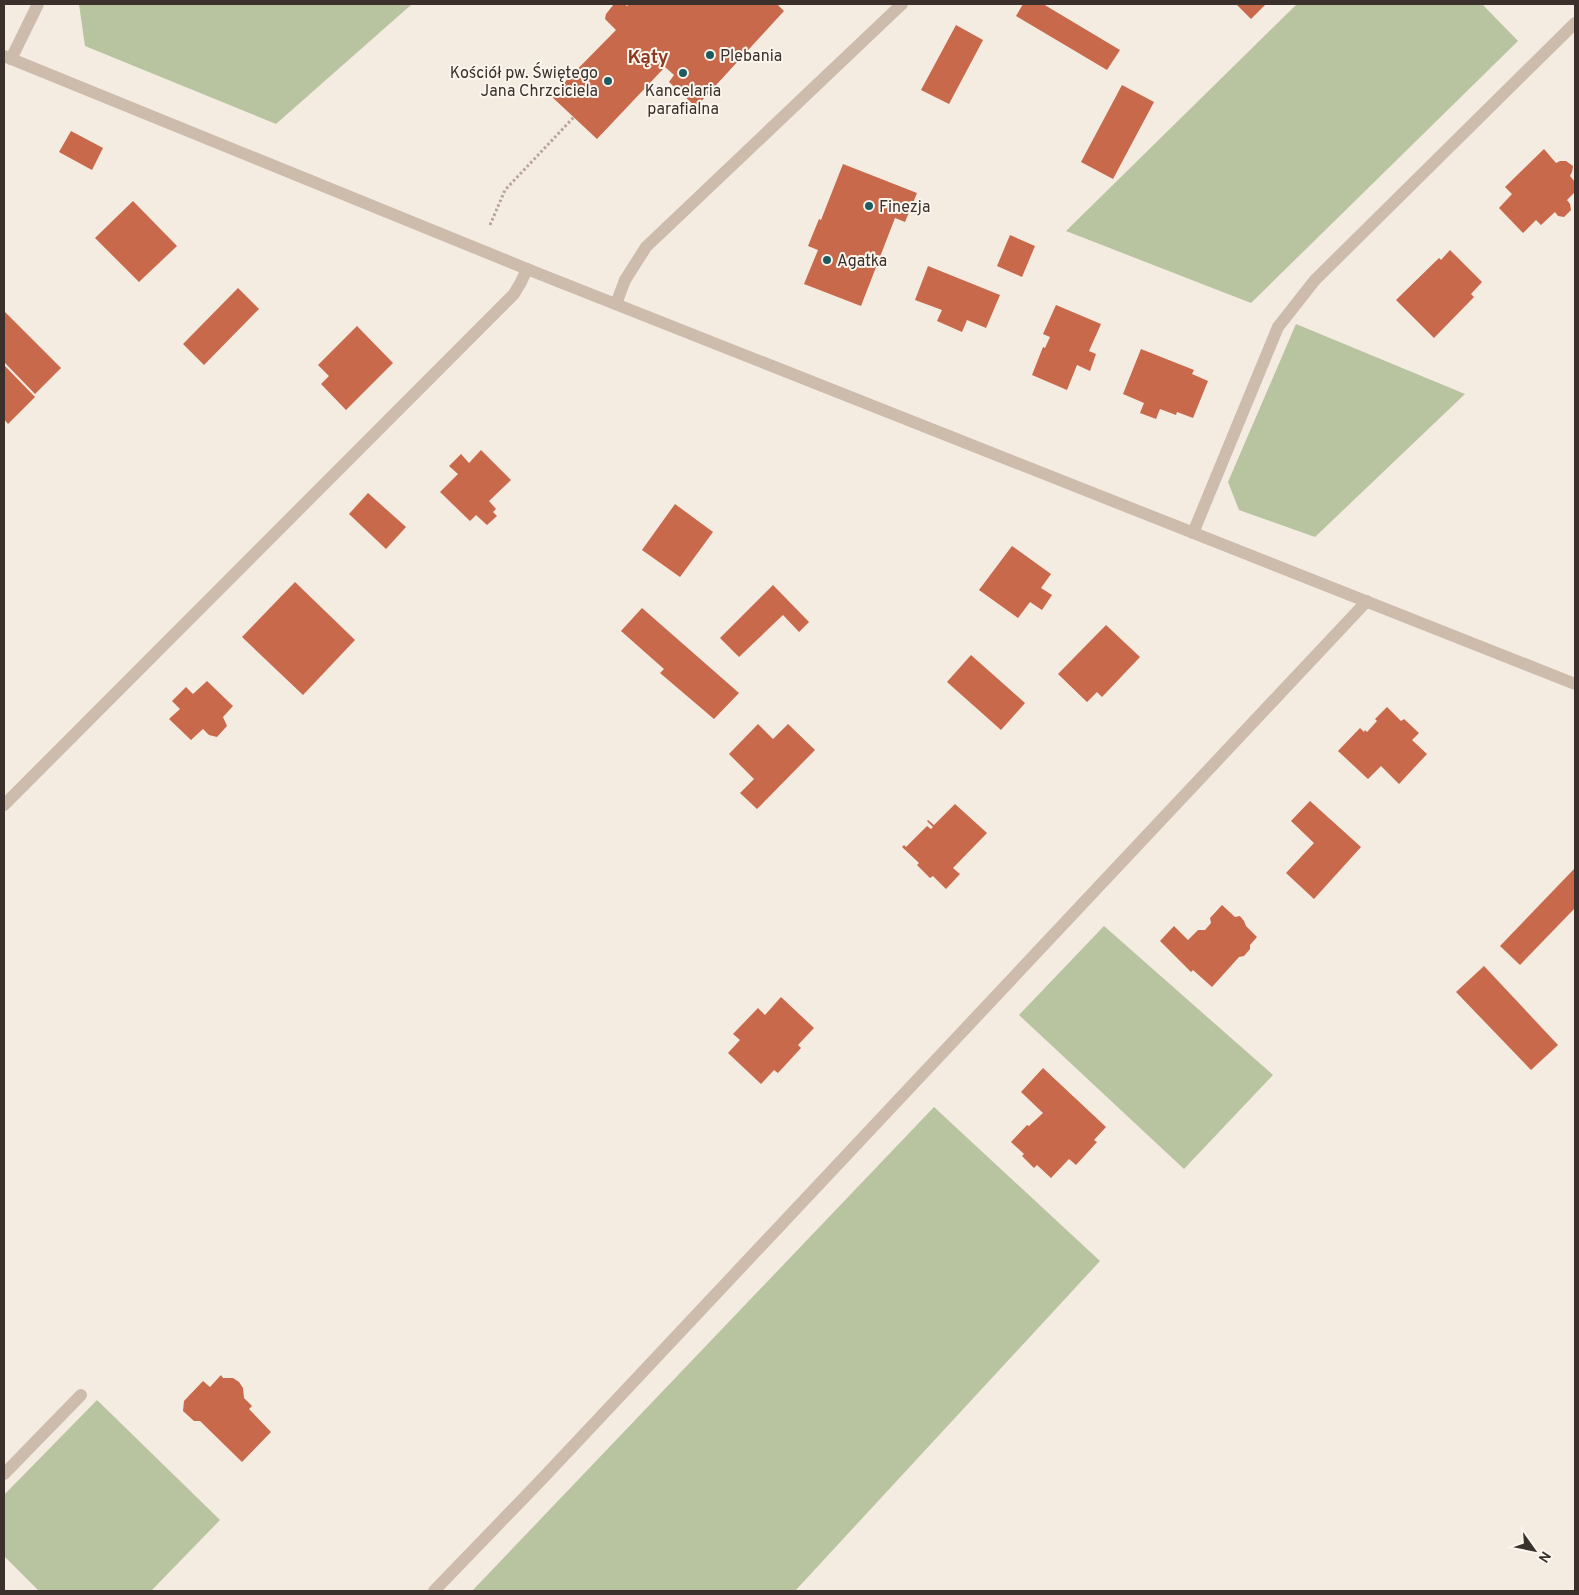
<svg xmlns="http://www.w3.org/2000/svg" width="1579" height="1595" viewBox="0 0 1579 1595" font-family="Overpass,sans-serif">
	<rect width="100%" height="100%" fill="#f4ebe1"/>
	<g fill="#b8c4a0">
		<polygon points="79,4 412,4 276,124 85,46"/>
		<polygon points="1297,4 1482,4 1518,41 1251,303 1066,231"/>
		<polygon points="1296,324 1465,394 1315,537 1239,510 1228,482"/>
		<polygon points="1104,926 1273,1075 1184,1169 1019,1015"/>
		<polygon points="934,1107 1100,1261 795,1591 472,1591"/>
		<polygon points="97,1400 220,1520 151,1591 39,1591 4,1556 4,1495"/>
	</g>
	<g fill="#c8694b">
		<polygon points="614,4 624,4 627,6 629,4 777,4 784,11 696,107 669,82 674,75 665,67 597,139 551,96 616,30 605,19 606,14"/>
		<polygon points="1023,4 1043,4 1120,50 1107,70 1016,16"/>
		<polygon points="1236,4 1266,4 1251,19"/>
		<polygon points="956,25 983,40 949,104 921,90"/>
		<polygon points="1122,85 1154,102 1113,179 1081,162"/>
		<polygon points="71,131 103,148 92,170 59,152"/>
		<polygon points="1544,149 1556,163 1560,161 1566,161 1573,166 1572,172 1570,176 1575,182 1575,192 1567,200 1570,204 1571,210 1564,217 1558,216 1555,212 1541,225 1536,220 1523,233 1499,208 1512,194 1505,187"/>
		<polygon points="843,164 917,193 905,222 895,218 861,306 804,284 818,250 808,246 819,219 821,220"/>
		<polygon points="133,201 177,246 139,282 95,238"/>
		<polygon points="1010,235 1035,246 1022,277 997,266"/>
		<polygon points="1450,250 1482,282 1471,294 1474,297 1434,338 1396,300 1439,258 1441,260"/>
		<polygon points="928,266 1000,295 986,328 967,320 962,332 937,321 942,310 915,300"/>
		<polygon points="238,288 259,309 204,365 183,344"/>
		<polygon points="1056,305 1101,324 1089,351 1096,354 1090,371 1077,365 1067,390 1032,375 1043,347 1045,348 1050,337 1043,334"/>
		<polygon points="4,311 61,368 35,394 4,362"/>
		<polygon points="357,326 393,363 346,410 321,384 329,376 318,365"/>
		<polygon points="1141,349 1194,370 1192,374 1208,381 1193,418 1177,412 1176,415 1160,409 1156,419 1140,413 1144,403 1123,394"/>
		<polygon points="4,365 35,397 8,424 4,419"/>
		<polygon points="481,450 511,480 489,501 496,509 493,512 497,516 487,525 476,515 470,521 440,492 458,474 449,466 461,454 469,463"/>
		<polygon points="368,493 406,527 386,549 349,514"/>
		<polygon points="675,504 713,532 680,577 642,550"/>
		<polygon points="1012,546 1051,574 1041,588 1052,595 1042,610 1030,602 1018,618 979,590"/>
		<polygon points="295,582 355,640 303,695 242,637"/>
		<polygon points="773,585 809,622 799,632 783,615 739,657 720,638"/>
		<polygon points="642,608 739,693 714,719 660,673 664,669 621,631"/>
		<polygon points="1106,625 1140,657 1102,697 1097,692 1087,702 1058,674"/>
		<polygon points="971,655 1025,703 1001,730 947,682"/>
		<polygon points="207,681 233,706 223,717 227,726 217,737 209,735 203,729 191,740 169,719 180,709 172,701 186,687 193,694"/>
		<polygon points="1387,707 1401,721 1404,719 1419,733 1412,740 1427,754 1399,784 1381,766 1368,779 1338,751 1360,728 1364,732 1365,730 1367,732 1377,721 1375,719"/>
		<polygon points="758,724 773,739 788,724 815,750 757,809 740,793 754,779 729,754"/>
		<polygon points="1310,801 1361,847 1314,899 1286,873 1314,843 1291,821"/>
		<polygon points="955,804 987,833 953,868 960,874 946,889 933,876 930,878 917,865 919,863 902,847 904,845 906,847 927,826 931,829 933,827 927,821 928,820 934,825"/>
		<polygon points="1575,868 1575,908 1520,965 1500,946"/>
		<polygon points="1222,905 1235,917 1240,916 1244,921 1246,926 1257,937 1250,945 1250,949 1244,956 1239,957 1212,987 1193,970 1191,972 1160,941 1174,926 1188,940 1198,930 1205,930 1211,923 1210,918"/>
		<polygon points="1484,966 1558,1045 1531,1070 1456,992"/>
		<polygon points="781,997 814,1028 798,1045 801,1048 778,1073 774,1070 761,1084 728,1053 740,1040 733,1034 758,1008 765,1015"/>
		<polygon points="1043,1068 1106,1127 1094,1140 1097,1142 1076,1165 1069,1159 1051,1178 1037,1165 1034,1168 1022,1156 1024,1154 1011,1142 1027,1125 1029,1126 1043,1113 1021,1092"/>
		<polygon points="221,1375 223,1378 233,1378 239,1382 243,1388 244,1398 252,1406 249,1409 271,1432 242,1462 200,1421 194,1421 183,1411 184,1401 203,1381 210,1387"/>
	</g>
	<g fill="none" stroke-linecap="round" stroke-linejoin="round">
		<polyline stroke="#b9a596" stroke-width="3" stroke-dasharray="2.5 2.5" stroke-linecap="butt" points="490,225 505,190 574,117"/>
		<g stroke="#cdbbac" stroke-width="12">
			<polyline points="4,56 527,269 1575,684"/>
			<polyline points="11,59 38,4"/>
			<polyline points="616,304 625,280 646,247 902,4"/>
			<polyline points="1193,533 1278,327 1315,280 1575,23"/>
			<polyline points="4,805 514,294 521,282 527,269"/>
			<polyline points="4,1474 81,1395"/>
			<polyline points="434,1591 543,1478 1367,601"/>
		</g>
	</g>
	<g fill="#1f5a5e" stroke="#fbf5ee" stroke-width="2">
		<circle cx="710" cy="55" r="5"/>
		<circle cx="683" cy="73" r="5"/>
		<circle cx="608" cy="81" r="5"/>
		<circle cx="869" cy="206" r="5"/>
		<circle cx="827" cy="260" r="5"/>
	</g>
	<g text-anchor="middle" stroke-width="4" stroke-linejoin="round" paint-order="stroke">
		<g font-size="16" fill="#3b302b" stroke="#fbf5ee" text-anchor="start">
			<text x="720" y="61">Plebania</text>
			<text x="598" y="78" text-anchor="end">Kościół pw. Świętego<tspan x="598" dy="18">Jana Chrzciciela</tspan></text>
			<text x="683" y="96" text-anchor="middle">Kancelaria<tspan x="683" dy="18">parafialna</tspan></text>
			<text x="879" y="212">Finezja</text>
			<text x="837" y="266">Agatka</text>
		</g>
		<g font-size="19" font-weight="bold" fill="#8c3b22" stroke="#fbf5ee">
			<text x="648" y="63">Kąty</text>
		</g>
	</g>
	<rect width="1579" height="1595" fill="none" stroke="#3b302b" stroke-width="10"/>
	<g transform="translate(1534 1550) rotate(123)" stroke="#fbf5ee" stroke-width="4" paint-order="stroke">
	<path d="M0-4L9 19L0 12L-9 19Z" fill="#3b302b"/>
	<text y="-8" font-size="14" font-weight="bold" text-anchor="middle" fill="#3b302b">N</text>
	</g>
</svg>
